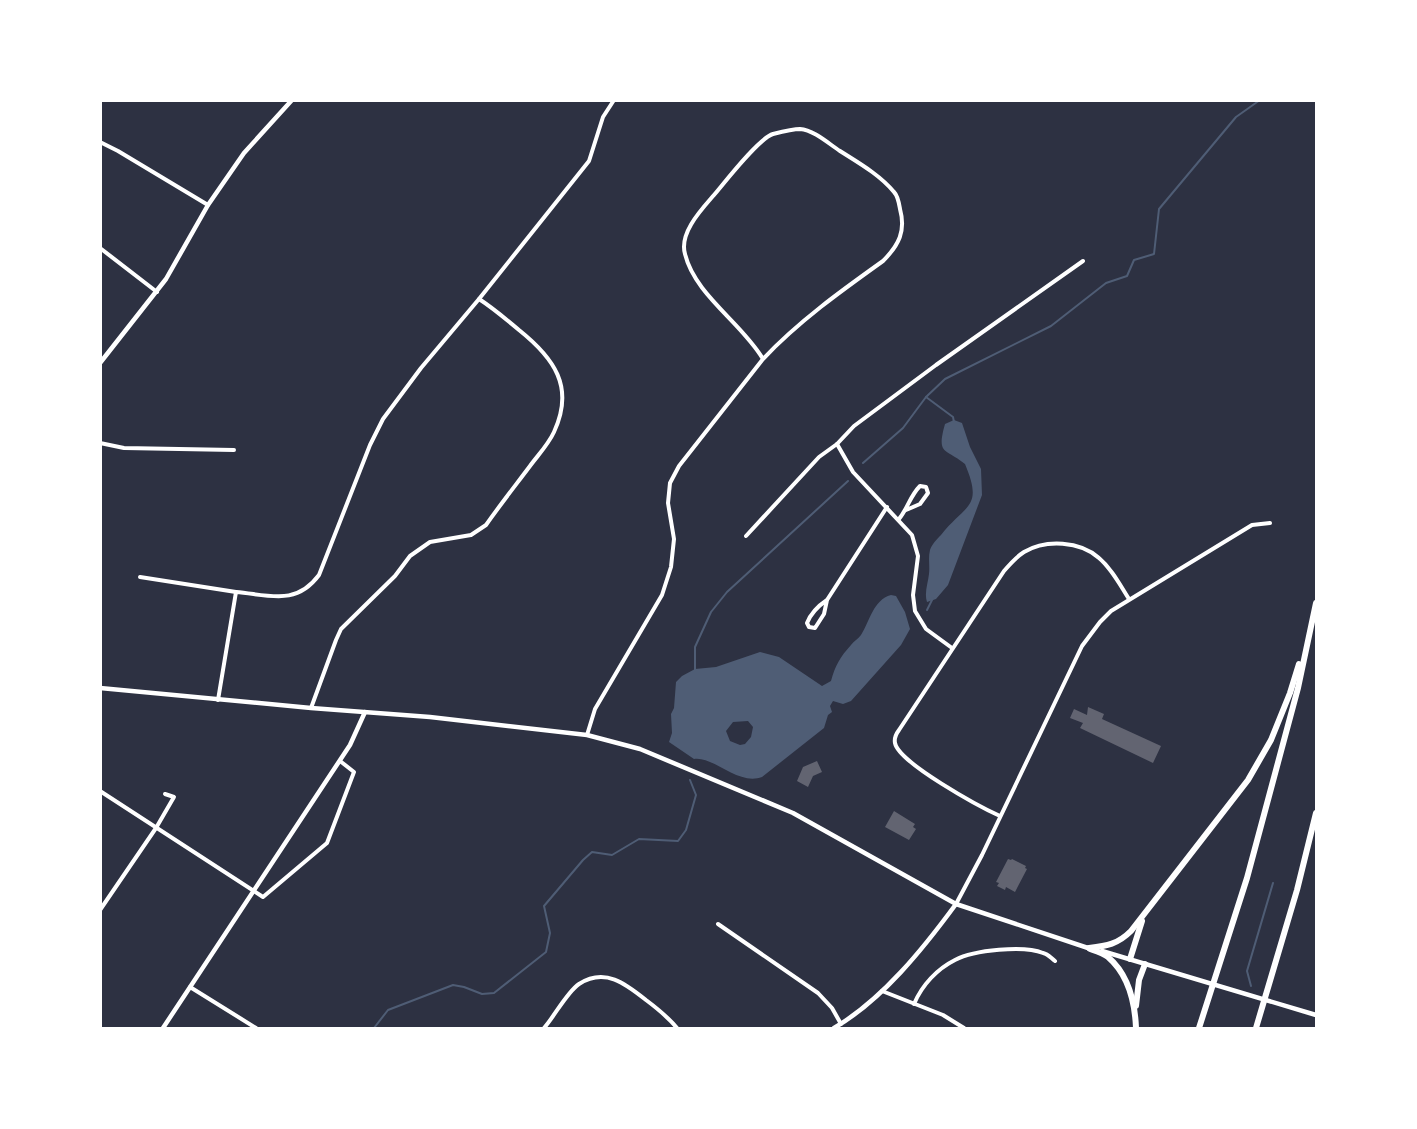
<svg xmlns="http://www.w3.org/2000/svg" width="1417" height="1129" viewBox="0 0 1417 1129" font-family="Cabin,sans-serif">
	<rect width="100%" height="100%" fill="#2d3142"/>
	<g fill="#4f5d75" fill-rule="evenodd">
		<path d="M954 420 962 423 970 447 981 469 982 495 948 585 936 599 927 602C924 593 928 583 929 574 930 566 928 558 930 550 932 544 937 539 941 535 965 504 984 509 965 464 946 448 936 456 945 424Z"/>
		<path d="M891 595 896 596 905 612 910 629 901 645 851 701 843 704 833 701 830 706 832 712 828 715 824 728 762 777C738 786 714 756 694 759L669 742 672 733 671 714 674 708 676 682 682 676 695 669 716 667 760 652 779 657 822 686 831 681C835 666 840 657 851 645 854 641 858 639 861 635 870 621 873 600 891 595ZM748 721 753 727 751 737 745 744 740 745 730 741 726 731 733 722Z"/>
	</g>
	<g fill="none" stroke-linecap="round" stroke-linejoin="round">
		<g stroke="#4f5d75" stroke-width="2">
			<polyline points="926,397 953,417 954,422"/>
			<polyline points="863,463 903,428 926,397 945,379 1051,326 1106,283 1127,276 1134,260 1154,254 1159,209 1236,117 1260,100"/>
			<polyline points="927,610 933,598"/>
			<polyline points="695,671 695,647 711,612 727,592 848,481"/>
			<polyline points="1251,986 1247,971 1273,883"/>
			<polyline points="374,1028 388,1010 453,985 464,987 482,994 494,993 546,952 550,933 544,906 583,860 592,852 612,855 639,839 678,841 686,830 696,795 690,780"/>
		</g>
	</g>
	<g fill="#626471">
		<polygon points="1088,707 1104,714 1102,719 1161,746 1153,763 1080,728 1083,723 1070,718 1074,709 1087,715"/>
		<polygon points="817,761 822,772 813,776 808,787 797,781 803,767"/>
		<polygon points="894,811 915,824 913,827 916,829 909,840 885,827"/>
		<polygon points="1008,859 1011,860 1012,859 1026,866 1025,868 1027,869 1015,892 1006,887 1005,890 997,886 999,883 996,882"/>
	</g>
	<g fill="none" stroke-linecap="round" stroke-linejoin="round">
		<g stroke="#fff" stroke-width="4">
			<polyline points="100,142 118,151 208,205"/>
			<polyline points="100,248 157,292"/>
			<polyline points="100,443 124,448 234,450"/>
			<polyline points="837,444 853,472 912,535 918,556 913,595 915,611 926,629 952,648"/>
			<path d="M899 519C908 508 910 496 920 486L926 487 928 493 920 504 906 510"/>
			<polyline points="746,536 819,457 837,444 854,426 936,365 1083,261"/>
			<polyline points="140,577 236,592"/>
			<path d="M827 600C818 606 811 613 807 623L809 627 815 628 824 614 827 600 887 507"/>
			<path d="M218 700 236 592C270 595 296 606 319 575L370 445 383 419 421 368 479 299 589 161 603 117 614 100"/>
			<path d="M311 708 336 640 341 629 395 576 410 556 430 542 471 535 486 525C500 505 515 486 530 466 538 455 548 445 554 432 575 387 554 358 519 330 506 319 493 308 479 299"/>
			<path d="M587 735 595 709 662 595 671 567 674 539 668 503 670 483 679 466 763 359C799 321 841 291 883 261 899 245 906 231 900 209 899 203 898 196 894 192 880 175 859 163 840 151 829 144 814 130 800 129 793 129 781 132 773 134 759 138 725 182 714 195 701 210 679 233 685 254 695 295 742 323 763 359"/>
			<polyline points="100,791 263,897 327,843 354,772 340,761"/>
			<path d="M1000 816C980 807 899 763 895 743 894 738 896 734 899 730L1004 571C1010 564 1016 557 1024 552 1046 539 1080 541 1099 558 1112 569 1120 585 1129 599"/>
			<polyline points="956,904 982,855 1082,646 1100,622 1111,611 1252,525 1270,523"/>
			<polyline points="100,910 156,828 174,797 165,794"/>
			<polyline points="718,924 818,993 832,1008 841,1024"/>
			<polyline points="190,987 256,1028"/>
			<polyline points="882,991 943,1015 964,1028"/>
			<path d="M914 1004C922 985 937 969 955 960 974 950 1024 945 1043 953 1048 954 1051 958 1055 961"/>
			<path d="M544 1028C554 1017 567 992 579 984 605 967 626 984 646 1000 658 1009 668 1017 677 1028"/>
		</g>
		<polyline stroke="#fff" stroke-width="4.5" points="163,1028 350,745 365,712"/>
		<g stroke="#fff" stroke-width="4.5">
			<polyline points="100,363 166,279 208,205 244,153 292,100"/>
			<polyline points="100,688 311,708 430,717 587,735 640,749 793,813 956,904 1091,949"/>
			<polyline points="1102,951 1316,1015"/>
			<path d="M834 1028C882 1000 923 949 956 904"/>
		</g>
		<g stroke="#fff" stroke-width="6">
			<path d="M1089 948C1107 946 1118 944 1131 931L1248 780 1271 740 1290 693 1299 664"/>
			<path d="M1090 949C1096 951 1103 953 1108 957 1129 975 1135 1003 1136 1028"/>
			<polyline points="1130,959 1142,921"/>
			<polyline points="1136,1006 1139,980 1145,964"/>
			<polyline points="1199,1028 1247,878 1298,688 1316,603"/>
			<polyline points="1256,1028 1297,890 1316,813"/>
		</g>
	</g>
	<rect width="1417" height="1129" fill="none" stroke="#ffffff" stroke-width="204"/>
</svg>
